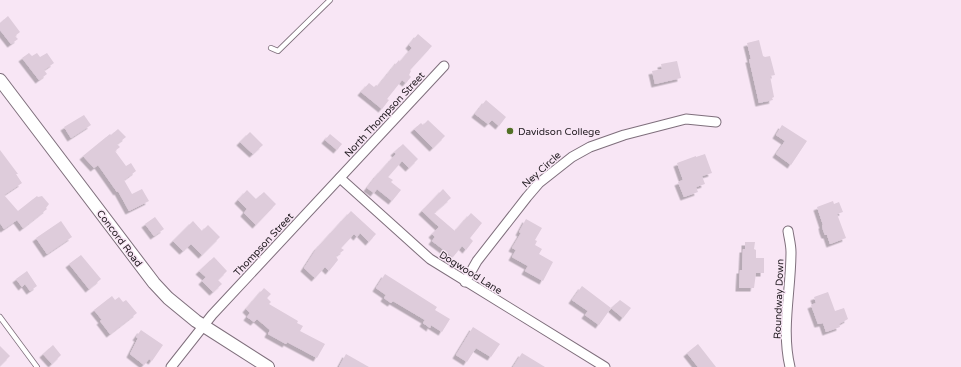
<svg xmlns="http://www.w3.org/2000/svg" width="961" height="367" viewBox="0 0 961 367" font-family="'Varela Round',sans-serif">
	<defs>
		<filter id="shadow"><feDropShadow dx="-3.5" dy="3.5" stdDeviation="0" flood-color="#0004"/></filter>
	</defs>
	<rect width="100%" height="100%" fill="#f8e6f5"/>
	<g fill="#deccdb" filter="url(#shadow)">
		<polygon points="8,16 20,32 15,36 18,39 11,44 0,30 0,23"/>
		<polygon points="418,34 432,46 410,70 411,71 409,75 411,77 406,83 402,80 387,99 389,100 382,109 361,92 369,83 374,87 376,85 378,86 399,60 400,62 412,48 409,45"/>
		<polygon points="759,40 763,56 765,57 770,56 775,75 770,76 774,97 772,98 773,100 759,103 749,59 751,59 747,43"/>
		<polygon points="29,53 32,56 37,53 40,57 47,53 54,63 44,70 47,74 39,80 22,58"/>
		<polygon points="677,61 681,78 655,84 652,71 662,69 661,64"/>
		<polygon points="486,100 506,117 499,126 492,120 488,124 475,114"/>
		<polygon points="84,115 91,125 71,138 64,127"/>
		<polygon points="428,120 445,136 433,148 414,129 421,123 423,125"/>
		<polygon points="782,125 807,141 791,165 776,154 785,141 776,135"/>
		<polygon points="118,129 126,137 117,144 120,147 115,151 126,166 131,163 136,171 124,180 132,194 142,189 149,201 129,211 118,191 117,192 98,165 94,168 83,156 110,134 111,135"/>
		<polygon points="250,132 263,145 253,154 240,142"/>
		<polygon points="330,134 342,144 337,150 325,140"/>
		<polygon points="403,144 418,159 409,168 402,161 388,177 393,180 391,182 401,190 392,201 377,189 374,193 367,188 377,175 396,154 394,152"/>
		<polygon points="0,150 18,174 16,174 22,183 4,195 18,211 37,196 38,197 42,196 49,204 46,208 47,209 23,228 17,220 4,229 0,223"/>
		<polygon points="705,154 712,173 702,176 705,184 696,187 698,192 684,197 678,182 683,180 677,163 696,156 696,157"/>
		<polygon points="443,189 451,198 434,213 455,231 471,213 482,223 470,238 473,241 466,250 462,246 453,257 432,241 435,237 432,234 439,227 422,211"/>
		<polygon points="247,190 256,199 264,192 276,204 256,225 244,213 247,209 238,200"/>
		<polygon points="833,201 834,204 839,202 843,212 837,214 846,238 830,244 827,235 825,235 823,230 822,225 823,225 817,207"/>
		<polygon points="351,211 376,234 369,242 360,233 357,237 354,234 341,248 344,250 336,256 338,260 329,271 325,267 315,278 304,268 317,248"/>
		<polygon points="155,217 164,229 154,236 145,224"/>
		<polygon points="526,219 542,228 535,240 537,241 535,245 542,249 539,254 553,262 543,281 525,271 528,266 512,257 516,250 512,248 521,233 519,232"/>
		<polygon points="61,221 72,237 47,254 36,238"/>
		<polygon points="193,221 202,231 208,225 220,237 202,255 191,244 183,251 173,241"/>
		<polygon points="745,242 755,242 754,249 756,250 756,258 764,258 764,273 756,273 754,288 739,288 740,270 742,270 743,249 745,249"/>
		<polygon points="81,255 101,279 89,289 69,264"/>
		<polygon points="214,257 227,271 218,280 222,284 213,292 202,281 206,277 199,271"/>
		<polygon points="27,271 37,286 30,291 25,284 22,287 16,279"/>
		<polygon points="385,274 437,307 435,310 450,319 442,332 431,325 430,328 423,323 425,320 393,301 391,303 384,298 386,295 376,288"/>
		<polygon points="582,286 611,308 599,325 585,315 588,311 572,300"/>
		<polygon points="264,288 271,294 267,298 271,302 269,304 298,321 297,323 303,326 300,331 325,344 317,358 287,342 286,344 268,334 270,330 257,319 254,322 247,317 250,313 246,309"/>
		<polygon points="828,292 835,311 844,308 848,319 839,324 840,327 826,332 823,323 818,324 811,305 816,303 814,297"/>
		<polygon points="112,296 115,300 119,297 123,302 126,300 137,313 110,334 100,321 102,320 94,310"/>
		<polygon points="620,300 631,308 623,318 611,308"/>
		<polygon points="473,327 500,344 491,357 476,348 467,362 456,355"/>
		<polygon points="141,330 163,345 152,361 149,359 144,365 130,354 138,338 136,337"/>
		<polygon points="698,344 716,367 698,367 687,353"/>
		<polygon points="53,345 61,355 52,364 43,354"/>
		<polygon points="0,346 10,356 0,366"/>
		<polygon points="522,353 545,367 513,367"/>
		<polygon points="346,354 369,367 339,367"/>
	</g>
	<g fill="none" stroke-linecap="round" stroke-linejoin="round">
		<g stroke="#7f6f7c" stroke-width="6">
			<g id="lane">
				<polyline points="271,48 278,51 330,0"/>
				<polyline points="0,317 37,367"/>
			</g>
		</g>
		<g stroke="#7f6f7c" stroke-width="11">
			<g id="street">
				<polyline points="340,178 430,259 605,367"/>
				<path d="M788 231C789 238 791 245 791 252 791 291 781 329 790 367"/>
				<polyline points="465,282 477,261 527,197 539,183 572,157 590,147 624,135 686,119 716,122"/>
				<polyline points="171,367 212,315 444,66"/>
			</g>
		</g>
		<g stroke="#7f6f7c" stroke-width="14">
			<polyline id="secondary" points="0,80 154,283 168,298 196,321 268,367"/>
		</g>
		<use href="#lane" stroke="#fff" stroke-width="4.5"/>
		<use href="#street" stroke="#fff" stroke-width="9"/>
		<use href="#secondary" stroke="#fff" stroke-width="12"/>
	</g>
	<circle fill="#527025" stroke="#f8e6f5" stroke-width="1.5" cx="510" cy="131" r="4"/>
	<g text-anchor="middle" stroke-width="3" stroke-linejoin="round" paint-order="stroke">
		<g font-size="10" fill="#211b20" stroke="#f8e6f5">
			<text transform="translate(384 114) rotate(-47)" y="4">North Thompson Street</text>
			<text transform="translate(541 169) rotate(-42)" y="4">Ney Circle</text>
			<text transform="translate(120 238) rotate(53)" y="4">Concord Road</text>
			<text transform="translate(263 244) rotate(-47)" y="4">Thompson Street</text>
			<text transform="translate(471 272) rotate(32)" y="4">Dogwood Lane</text>
			<text transform="translate(778 299) rotate(-88)" y="4">Roundway Down</text>
		</g>
		<g font-size="10" fill="#211b20" stroke="#f8e6f5" text-anchor="start">
			<text x="518" y="135">Davidson College</text>
		</g>
	</g>
</svg>
